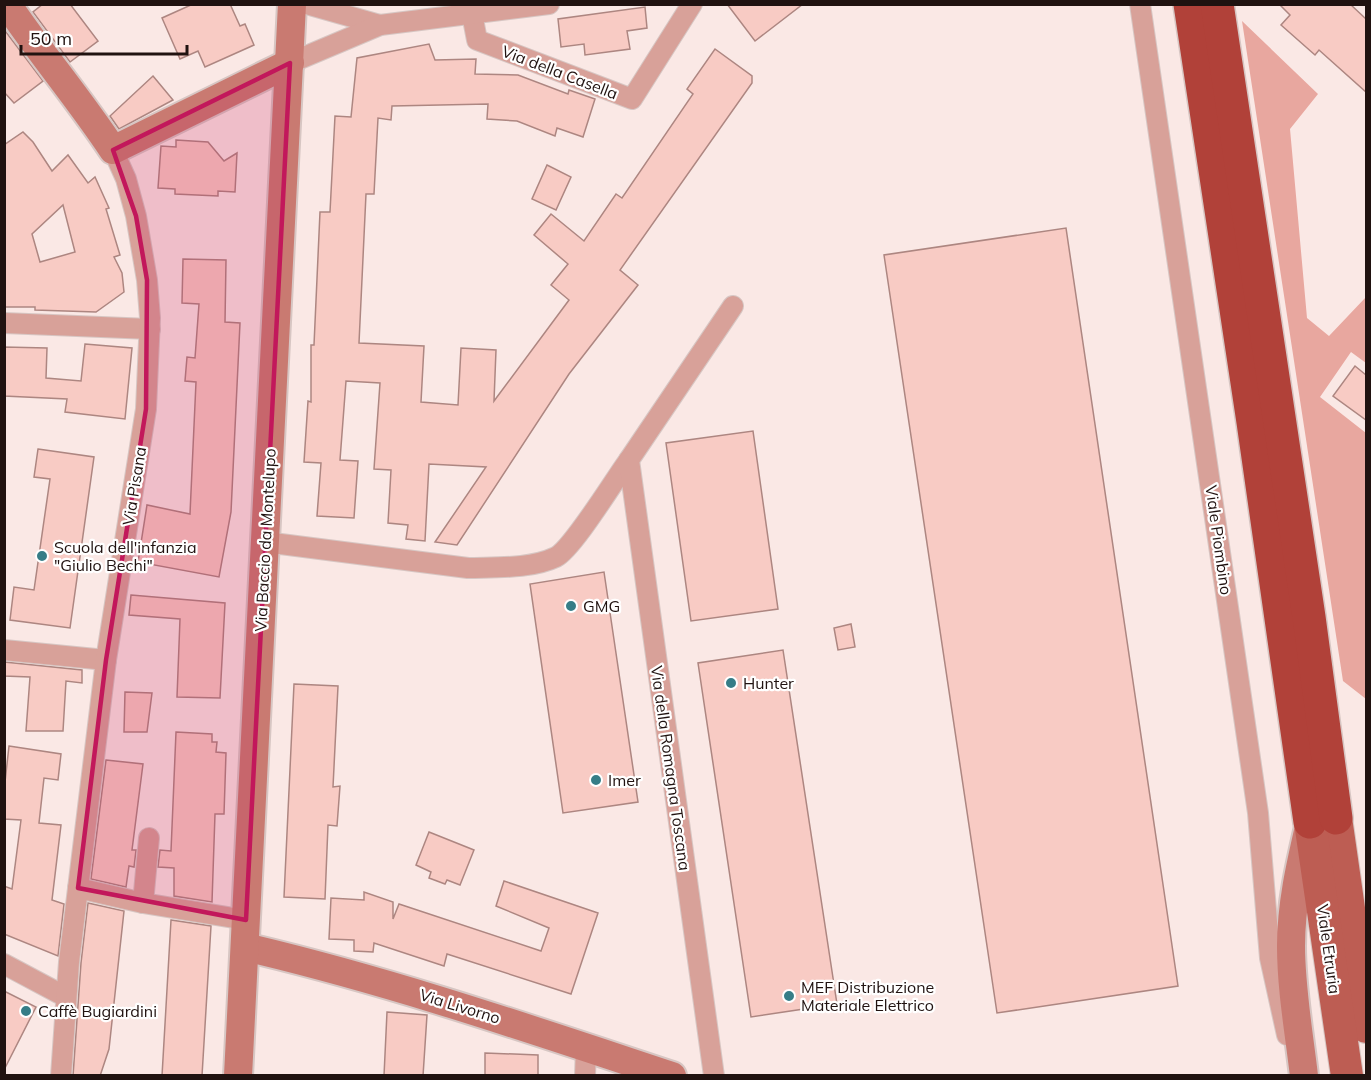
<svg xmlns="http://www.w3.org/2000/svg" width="1371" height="1080" viewBox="0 0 1371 1080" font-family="Mulish,sans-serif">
	<rect width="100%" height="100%" fill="#fae8e5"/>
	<polygon fill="#e8a79f" points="1242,21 1318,94 1290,129 1307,318 1329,336 1366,297 1366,363 1351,352 1320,397 1366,433 1366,699 1343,681"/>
	<g fill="#f8cbc4" stroke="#ad8681" stroke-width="1.5" fill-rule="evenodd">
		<polygon points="43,4 70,4 98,41 70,62 33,12"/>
		<polygon points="193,4 230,4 240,26 245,24 254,45 205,67 198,51 180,59 162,18"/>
		<polygon points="727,4 803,4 755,41"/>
		<polygon points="1279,4 1350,4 1366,19 1366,92 1319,50 1315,55 1281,25 1290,15"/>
		<polygon points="645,7 647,28 627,31 630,49 585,55 584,44 561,47 558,19"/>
		<polygon points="6,32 43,81 14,103 4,92 4,33"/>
		<polygon points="429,44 435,60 476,59 475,74 518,75 568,94 569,90 595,99 583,137 557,128 555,136 517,121 487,119 488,104 392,106 391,120 378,118 374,194 366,194 359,343 424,346 421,402 458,405 461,348 496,350 494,401 569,300 551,285 568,264 534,235 551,214 584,241 616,194 622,198 693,94 687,89 715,49 752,76 752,83 620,270 638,285 569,374 457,545 435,542 486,467 429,464 425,541 406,539 408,525 388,523 391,470 374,469 380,383 346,381 340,460 358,461 354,518 317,516 321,463 304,462 308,401 311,402 311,345 314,345 320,212 330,212 335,116 351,117 357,58"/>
		<polygon points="153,76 173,100 119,129 110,116"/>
		<path d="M23 132 33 142 52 171 68 155 88 183 95 177 109 208 106 209 120 255 114 257 122 273 124 292 96 312 35 310V307H4V145ZM63 205 75 252 40 262 32 234Z"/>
		<polygon points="176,140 208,142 224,161 237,153 235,192 218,191 218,196 175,194 175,189 158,188 161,146 176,147"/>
		<polygon points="547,165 571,177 556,210 532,199"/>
		<polygon points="1066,228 1178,986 997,1013 884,255"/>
		<polygon points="183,259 226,260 225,322 240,323 231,512 219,577 138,562 147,505 190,514 196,382 185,381 187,357 195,358 199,304 182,303"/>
		<polygon points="85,344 132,348 125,419 65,412 67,399 4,396 4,347 47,348 46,378 81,381"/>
		<polygon points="1355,366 1366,375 1366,420 1333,396"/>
		<polygon points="753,431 778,609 691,621 666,443"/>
		<polygon points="38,449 94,457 70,628 10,620 14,587 34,590 50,479 34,477"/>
		<polygon points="604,572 638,802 563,813 530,584"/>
		<polygon points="131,595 225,603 220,698 177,697 180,619 129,615"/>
		<polygon points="851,624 855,647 838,650 834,628"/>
		<polygon points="783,650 837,1004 751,1017 698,663"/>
		<polygon points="4,662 82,670 82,683 66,681 63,731 26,731 30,677 4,676"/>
		<polygon points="294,684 338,686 333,787 340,786 337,826 328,825 325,899 284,897"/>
		<polygon points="125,692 152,693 147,732 124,732"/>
		<polygon points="176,732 212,734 212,742 217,742 216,752 226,753 224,814 215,814 212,902 174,896 174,868 158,867 160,850 171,851"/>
		<polygon points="9,746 61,754 58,780 44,778 39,823 61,825 52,900 64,904 58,956 4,934 4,886 12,889 21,820 4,819 4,791"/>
		<polygon points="106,760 143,764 132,850 136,850 134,867 129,866 126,887 91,879"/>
		<polygon points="429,832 474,850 460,885 447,880 445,884 429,878 431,872 416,865"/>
		<polygon points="504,881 598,913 571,994 447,954 444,966 374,943 373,952 354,951 354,940 329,939 331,898 364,900 364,892 393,902 393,919 399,904 541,951 549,928 496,906"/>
		<polygon points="88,903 124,911 109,1049 100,1076 73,1076 81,963"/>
		<polygon points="171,920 211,926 202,1076 162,1076"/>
		<polygon points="4,991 36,1007 4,1070"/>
		<polygon points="387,1012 427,1015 423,1076 384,1076"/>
		<polygon points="485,1053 538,1055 538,1076 485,1076"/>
	</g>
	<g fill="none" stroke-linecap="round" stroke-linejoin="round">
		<g stroke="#d7c6c3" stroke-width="22">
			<g id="street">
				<polyline points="306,4 380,25"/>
				<polyline points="1140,4 1258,813 1270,958 1287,1035"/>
				<polyline points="472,14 477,40 632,99 692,4"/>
				<polyline points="290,63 380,25 549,4"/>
				<polyline points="4,323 150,329"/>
				<path d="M265 542 468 568C496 567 531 569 556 557 573 548 615 479 629 460"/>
				<polyline points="4,650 106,660"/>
				<polyline points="78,888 143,903 246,920"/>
				<polyline points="143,903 149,838"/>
				<polyline points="4,964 66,997"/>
				<polyline points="61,1076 69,962 106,660 146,409 150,318 147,280 136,216 126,179 113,150"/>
				<polyline points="585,1076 586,1047"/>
				<polyline points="714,1076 629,460 733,306"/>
			</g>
		</g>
		<g stroke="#d7c6c3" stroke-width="32">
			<g id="secondary">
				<path d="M7 4C41 54 80 100 113 150L290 63"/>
				<path d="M245 947C390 981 530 1029 672 1076"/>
				<polyline points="238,1076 292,4"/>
				<path d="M1304 1076C1299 1033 1291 989 1291 946 1291 905 1300 866 1309 827"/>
			</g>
		</g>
		<g stroke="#d7c6c3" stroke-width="34">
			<g id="primary">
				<polyline points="1336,818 1366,1027"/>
				<polyline points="1310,822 1347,1076"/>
			</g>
		</g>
		<g stroke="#d7c6c3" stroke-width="36">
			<g id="highway">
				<polyline points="1190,4 1253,422 1310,822"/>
				<polyline points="1217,4 1309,617 1336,818"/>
			</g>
		</g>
		<use href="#street" stroke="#d8a199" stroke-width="20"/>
		<use href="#secondary" stroke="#c97a71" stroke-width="28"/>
		<use href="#primary" stroke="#bd5d53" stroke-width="32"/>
		<use href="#highway" stroke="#b14139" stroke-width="33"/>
	</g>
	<path fill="#c2185b" fill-opacity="0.2" stroke="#c2185b" stroke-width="4.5" stroke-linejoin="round" d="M290 63 246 920 78 888 106 660 146 409 147 280 136 216 113 150Z"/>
	<g fill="#367d87" stroke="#fff" stroke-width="2">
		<circle cx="42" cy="556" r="6"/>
		<circle cx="571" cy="606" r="6"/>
		<circle cx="731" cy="683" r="6"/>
		<circle cx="596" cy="780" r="6"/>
		<circle cx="789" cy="996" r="6"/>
		<circle cx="26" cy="1011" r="6"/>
	</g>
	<g text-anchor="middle" stroke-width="4.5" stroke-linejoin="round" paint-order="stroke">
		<g font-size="16" fill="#201210" stroke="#fff">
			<text transform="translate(560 72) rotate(21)" y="6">Via della Casella</text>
			<text transform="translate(134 486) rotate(-81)" y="6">Via Pisana</text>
			<text transform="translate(265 540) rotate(-87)" y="6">Via Baccio da Montelupo</text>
			<text transform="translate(1219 540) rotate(82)" y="6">Viale Piombino</text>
			<text transform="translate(671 768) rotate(82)" y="6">Via della Romagna Toscana</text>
			<text transform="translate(1329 949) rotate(82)" y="6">Viale Etruria</text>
			<text transform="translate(460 1006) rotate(17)" y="6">Via Livorno</text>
		</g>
		<g font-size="16" fill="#201210" stroke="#fff" text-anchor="start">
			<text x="54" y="553">Scuola dell'infanzia<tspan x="54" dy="18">"Giulio Bechi"</tspan></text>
			<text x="583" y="612">GMG</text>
			<text x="743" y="689">Hunter</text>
			<text x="608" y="786">Imer</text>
			<text x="801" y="993">MEF Distribuzione<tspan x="801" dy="18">Materiale Elettrico</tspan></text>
			<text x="38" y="1017">Caffè Bugiardini</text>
		</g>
	</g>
	<rect width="1371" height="1080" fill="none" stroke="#201210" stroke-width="12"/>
	<path d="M21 45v9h166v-9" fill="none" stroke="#201210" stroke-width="3"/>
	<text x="30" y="45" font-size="18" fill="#201210" stroke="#ffffff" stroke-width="4.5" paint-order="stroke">50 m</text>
</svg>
